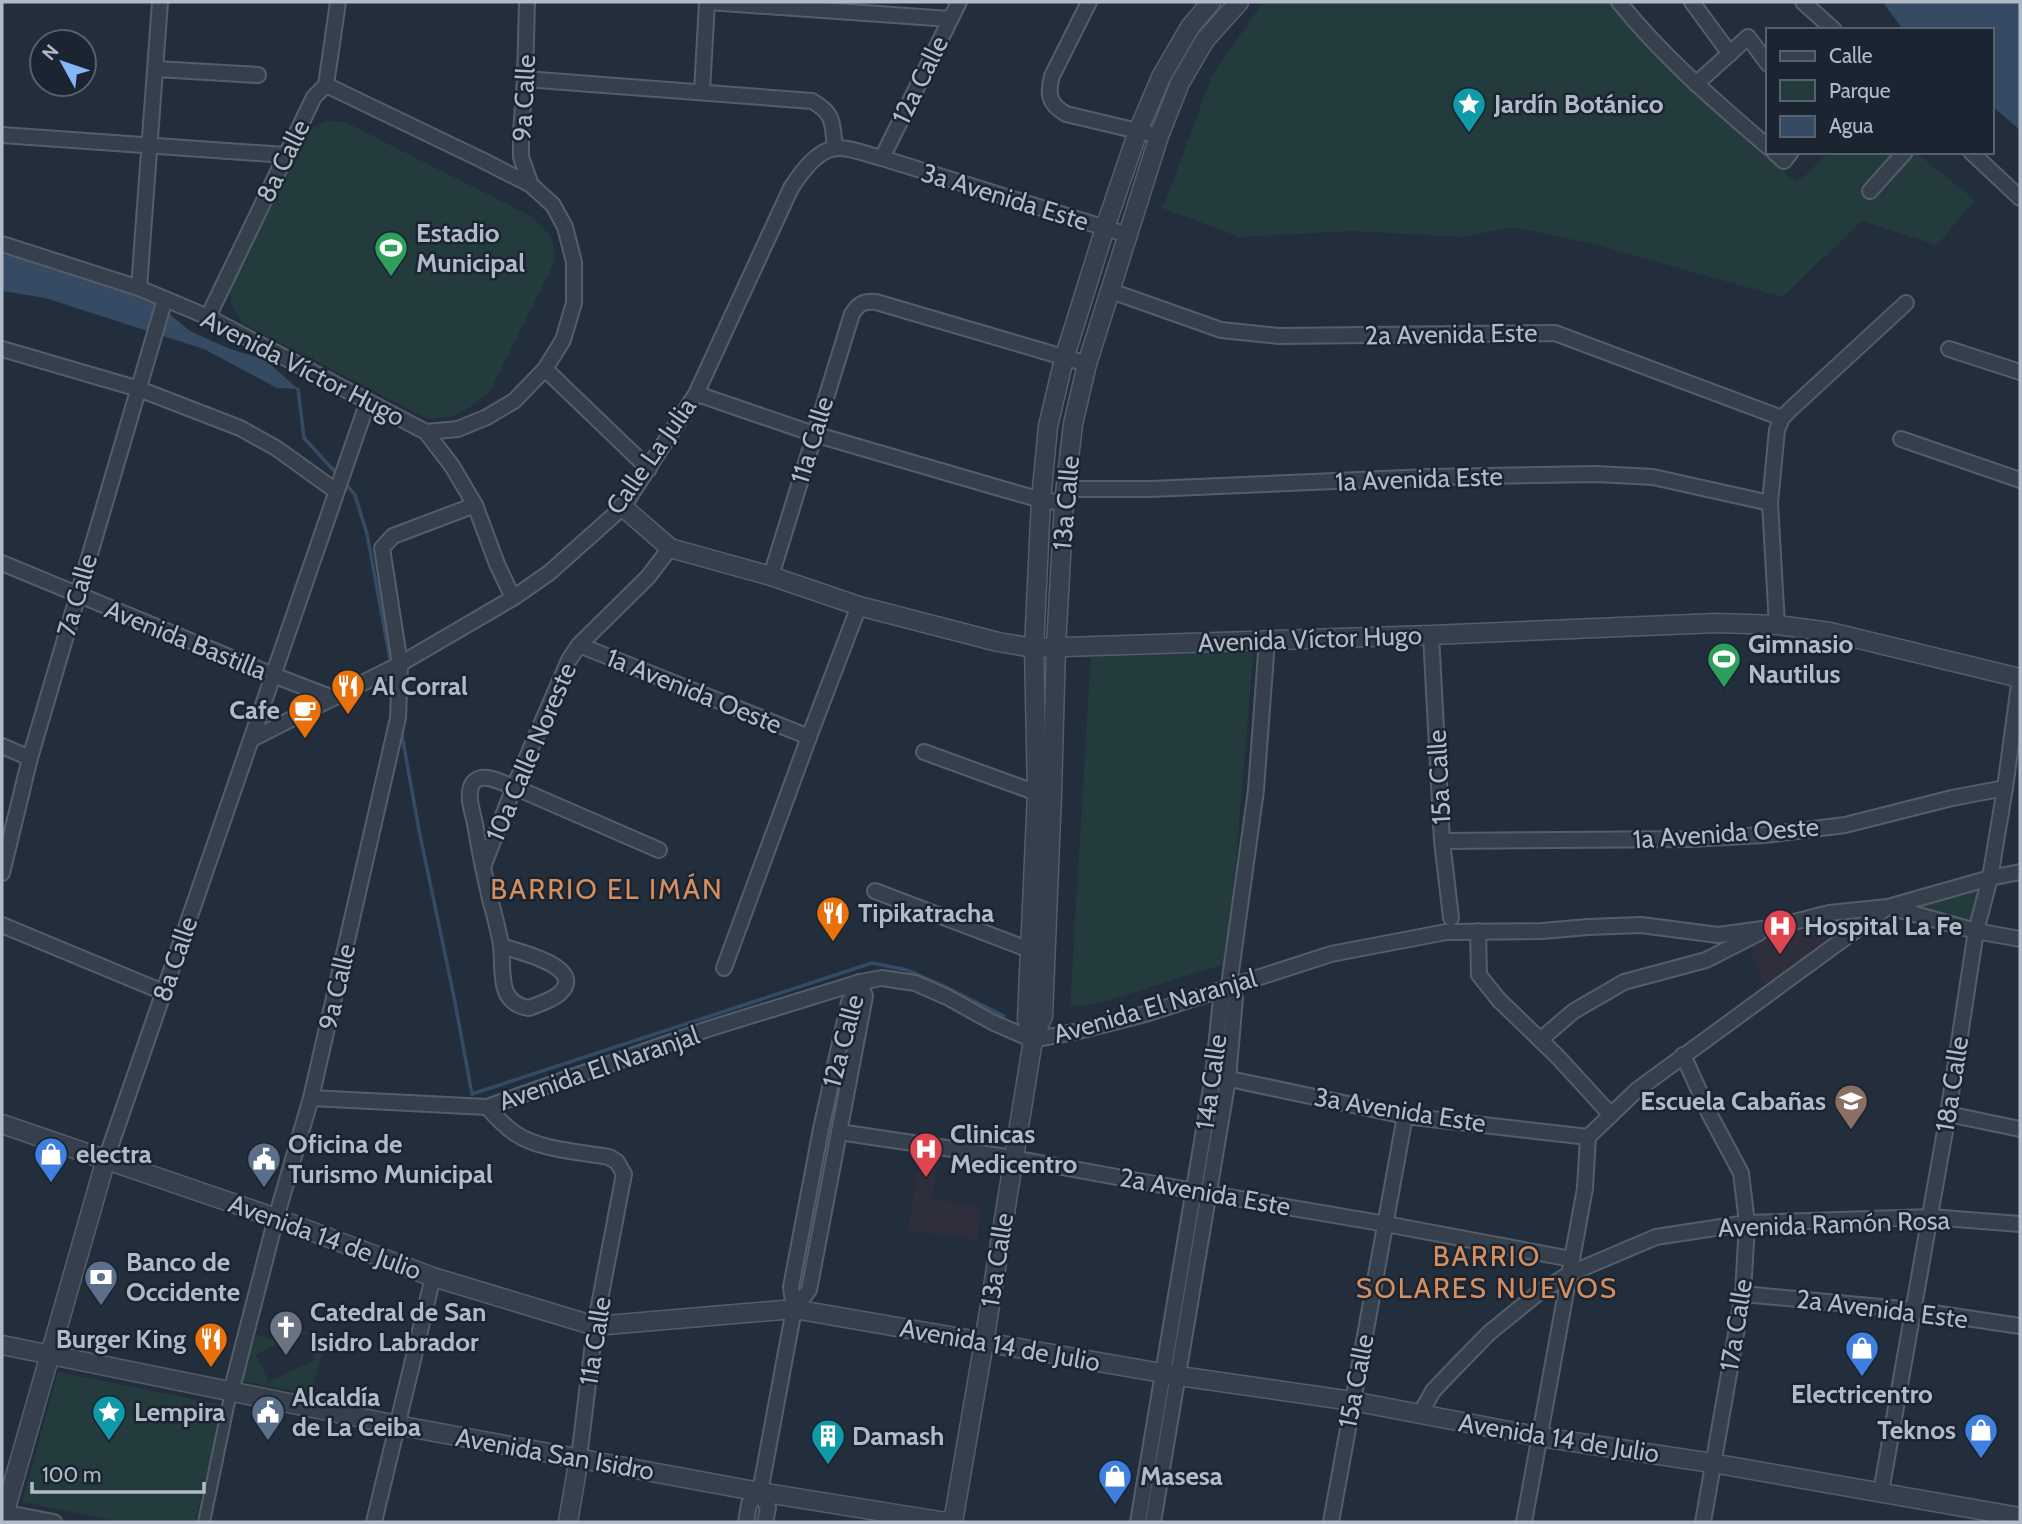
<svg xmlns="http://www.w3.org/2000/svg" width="2022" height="1524" viewBox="0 0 2022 1524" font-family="Cabin,sans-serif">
	<rect width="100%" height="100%" fill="#222e3c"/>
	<g fill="#2f2e3d">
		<polygon points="1873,913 1796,963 1765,987 1750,949 1773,933 1821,922"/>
		<polygon points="920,1157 938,1160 932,1199 982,1207 977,1240 908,1230"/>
	</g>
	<g fill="#243b3d">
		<polygon points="1263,2 1628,2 1728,116 1795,182 1806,175 1829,152 1915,152 1975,200 1937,245 1862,221 1782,297 1593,244 1513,227 1462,237 1354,231 1240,237 1163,208 1212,76"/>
		<path d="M327 121 345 122 530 216C548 231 558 241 553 265L489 393 466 410 450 417 428 419 242 323 231 304 229 290 303 139 313 127Z"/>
		<polygon points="1254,646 1227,963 1100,1003 1070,1007 1091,653"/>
		<polygon points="1990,878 1976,931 1903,907"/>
		<polygon points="302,1331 328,1337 310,1394 241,1381 255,1335 281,1342 256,1355 269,1382 316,1359 313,1353 316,1351 315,1348 321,1344 321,1338 316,1335 309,1337 308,1334 304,1336"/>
		<polygon points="58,1372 223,1405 195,1522 121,1522 22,1502"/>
	</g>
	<g fill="#354b64">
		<polygon points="1883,2 2020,2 2020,130 1992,106 1992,30 1903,30"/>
		<polygon points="2,255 12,256 154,301 190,331 230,349 264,359 298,389 277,388 204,349 45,298 2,291"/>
	</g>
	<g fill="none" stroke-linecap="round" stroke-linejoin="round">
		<g stroke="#354b64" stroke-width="3.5">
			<polyline points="298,389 304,438 337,474"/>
			<polyline points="345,483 355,495 367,534 390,659"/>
			<polyline points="401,730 419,830 454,997 472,1094 872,963 907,970 942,985 1004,1016"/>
		</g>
		<g stroke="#545e6a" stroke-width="14">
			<polyline id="pedestrian" points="204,1522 231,1392"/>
		</g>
		<g stroke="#545e6a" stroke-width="18">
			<g id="minor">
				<polyline points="708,2 950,19"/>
				<path d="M1089 2 1052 76C1047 95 1049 104 1066 114L1159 136"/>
				<path d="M1619 2C1663 57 1715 101 1768 147"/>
				<polyline points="1692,2 1730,54"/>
				<polyline points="1803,2 1834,30"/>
				<polyline points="156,69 258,75"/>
				<path d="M525 79 812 101C835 114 832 123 835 148"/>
				<polyline points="1696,84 1748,37 1768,64"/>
				<polyline points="326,85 482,160 531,185"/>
				<polyline points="702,91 707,2"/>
				<polyline points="2,135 285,155"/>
				<polyline points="1774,152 1784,161 1791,152"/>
				<polyline points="1971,152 2020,198"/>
				<polyline points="882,158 959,2"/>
				<polyline points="1870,191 1905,152"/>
				<polyline points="2,244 139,288 208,317 426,432 452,466 475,505 497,564 513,598"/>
				<polyline points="139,288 160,2"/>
				<polyline points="1111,291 1221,330 1279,336 1555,333 1782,418"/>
				<polyline points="208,317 314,97 326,85 338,2"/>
				<polyline points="2,349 139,389 240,428 276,448 336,491"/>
				<polyline points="1949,349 2020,372"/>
				<polyline points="545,369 649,469"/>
				<polyline points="703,396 814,434 1006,490 1041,500 1064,503"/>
				<polyline points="426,432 458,429 487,417 514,401 545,369 563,340 574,303 574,262 565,227 553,205 531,185 521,157 521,132 525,79 527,2"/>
				<polyline points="1901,439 2020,480"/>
				<polyline points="1066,489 1150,489 1429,477 1596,474 1653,477 1770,503"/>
				<polyline points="2,563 273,675 333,698"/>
				<path d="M771 576 852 314C859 303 864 301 876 302L1087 364"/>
				<polyline points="1777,625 1770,503 1777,430 1782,418 1792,408 1906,303"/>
				<polyline points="1431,635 1442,841 1451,918"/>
				<polyline points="579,645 809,737"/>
				<path d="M252 739 400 664 513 598 549 573 623 507 696 394 791 188C801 173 816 150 837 148 851 147 868 155 882 158L1128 235"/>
				<polyline points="2,746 30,758"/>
				<polyline points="924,752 1037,793 1044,793"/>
				<polyline points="1442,841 1690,839 1765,835 1845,825 1952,798 2005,788"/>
				<polyline points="483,867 514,787 569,660 579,645 648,577 670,548"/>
				<polyline points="2,873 30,758 165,299"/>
				<polyline points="875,891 1030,950 1037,950"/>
				<polyline points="1889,907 1976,931 2020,939"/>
				<polyline points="2,925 163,992"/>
				<polyline points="1478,931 1479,975 1499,1000 1557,1056 1611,1115"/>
				<path d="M501 946C517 951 587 967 560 993 553 1000 539 1004 529 1008 496 1003 504 971 501 946 499 931 494 914 490 899 484 874 479 849 475 824 473 813 467 798 471 787 472 783 474 781 478 779 488 774 504 784 514 787L659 850"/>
				<polyline points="724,968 809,737 859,606"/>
				<polyline points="1540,1040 1574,1011 1624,982 1706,960 1759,933"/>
				<polyline points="1683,1055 1710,1115 1741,1173 1747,1223 1743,1294 1703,1522"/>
				<polyline points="1220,1077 1405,1116 1588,1137"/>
				<polyline points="311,1098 487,1107 708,1029 860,982 882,978 915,983 947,997 992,1022 1033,1040 1079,1031 1149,1013 1331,954 1446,932 1542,931 1588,927 1641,925 1718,935 1770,928 1829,913 1888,907 1990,878 2020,872"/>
				<path d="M487 1107C496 1117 505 1127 516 1134 540 1150 581 1152 609 1157L617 1162 624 1174 595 1326 579 1458"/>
				<polyline points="1948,1114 2020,1129"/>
				<polyline points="839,1132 1013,1158 1194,1191 1386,1224 1571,1259"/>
				<polyline points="1588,1137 1637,1090 1886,908"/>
				<polyline points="106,1159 368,401"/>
				<polyline points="1743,1294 1913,1310 2020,1326"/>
				<polyline points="794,1309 809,1290 865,996 860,982"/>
				<polyline points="231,1392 276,1218 311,1098 398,718 400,664 382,548 393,536 475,505"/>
				<polyline points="1420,1414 1433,1391 1450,1373 1489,1333 1537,1294 1569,1274 1656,1237 1747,1223 1930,1217 2020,1224"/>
				<polyline points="760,1492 768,1508 765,1522"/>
				<polyline points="1881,1492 1948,1114 1976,931 1990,878 2005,788 2020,677"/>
				<polyline points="2,1512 54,1522"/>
				<polyline points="374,1522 433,1277"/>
				<polyline points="746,1522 749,1504 760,1492 794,1309 791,1287 821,1129 849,1002 860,982"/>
				<polyline points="1138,1522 1213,1076 1221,999 1229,986 1256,790 1267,640"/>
				<polyline points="1153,1522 1228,1079 1235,998 1229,986"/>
				<polyline points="1331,1522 1405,1116"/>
				<polyline points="1524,1522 1585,1188 1588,1137"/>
			</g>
		</g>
		<g stroke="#545e6a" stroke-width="21">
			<g id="tertiary">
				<polyline points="623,507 670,548 771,576 859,606 998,642 1034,648 1431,635 1717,623 1777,625 1830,632 2020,678"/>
				<polyline points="1033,1040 1027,1019 1037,793 1034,648 1041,500 1048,426 1064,359 1105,228 1138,131 1161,77 1190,27 1211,2"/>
				<polyline points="2,1124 276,1218 433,1277 595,1326 794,1309 1179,1376 1352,1401 1541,1437 1712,1463 2020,1517"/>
				<polyline points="2,1345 397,1425 760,1492 946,1522"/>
				<polyline points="2,1522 106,1159"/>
				<polyline points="568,1522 579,1458"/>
				<polyline points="953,1522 984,1342 1033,1040 1043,1016 1052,793 1056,647 1064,503 1073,424 1087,364 1159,136 1180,83 1205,40 1239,2"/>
			</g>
		</g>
		<use href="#pedestrian" stroke="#36404c" stroke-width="10"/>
		<use href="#minor" stroke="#36404c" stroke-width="14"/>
		<use href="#tertiary" stroke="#36404c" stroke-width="18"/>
	</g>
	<defs>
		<g id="sight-pin" transform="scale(1.75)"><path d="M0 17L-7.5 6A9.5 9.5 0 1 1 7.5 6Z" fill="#0f9aa8" stroke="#1b2531"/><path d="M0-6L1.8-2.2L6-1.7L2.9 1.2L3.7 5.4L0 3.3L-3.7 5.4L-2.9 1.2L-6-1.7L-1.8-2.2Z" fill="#fff"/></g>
		<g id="stadium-pin" transform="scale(1.75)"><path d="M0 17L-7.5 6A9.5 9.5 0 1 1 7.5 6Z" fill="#2e9e5b" stroke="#1b2531"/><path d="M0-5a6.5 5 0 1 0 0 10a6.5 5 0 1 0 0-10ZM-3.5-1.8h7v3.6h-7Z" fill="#fff"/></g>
		<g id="restaurant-pin" transform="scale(1.75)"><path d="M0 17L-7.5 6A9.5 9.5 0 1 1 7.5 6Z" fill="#e8710a" stroke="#1b2531"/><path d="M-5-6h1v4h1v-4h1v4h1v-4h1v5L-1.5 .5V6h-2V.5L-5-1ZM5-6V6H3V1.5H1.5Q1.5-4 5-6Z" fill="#fff"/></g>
		<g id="cafe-pin" transform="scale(1.75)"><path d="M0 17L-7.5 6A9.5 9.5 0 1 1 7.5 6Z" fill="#e8710a" stroke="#1b2531"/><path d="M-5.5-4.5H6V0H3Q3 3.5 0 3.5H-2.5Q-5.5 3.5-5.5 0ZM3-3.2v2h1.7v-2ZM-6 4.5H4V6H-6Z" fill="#fff"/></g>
		<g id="hospital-pin" transform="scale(1.75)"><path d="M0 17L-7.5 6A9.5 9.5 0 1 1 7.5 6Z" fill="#e0444e" stroke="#1b2531"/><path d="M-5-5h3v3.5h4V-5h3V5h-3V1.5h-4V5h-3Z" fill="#fff"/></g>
		<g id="school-pin" transform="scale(1.75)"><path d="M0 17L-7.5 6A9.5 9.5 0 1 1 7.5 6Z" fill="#8d6e63" stroke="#1b2531"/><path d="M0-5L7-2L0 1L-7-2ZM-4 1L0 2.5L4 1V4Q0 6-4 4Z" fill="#fff"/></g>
		<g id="shop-pin" transform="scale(1.75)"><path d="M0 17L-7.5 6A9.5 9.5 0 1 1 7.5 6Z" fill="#3f7fe0" stroke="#1b2531"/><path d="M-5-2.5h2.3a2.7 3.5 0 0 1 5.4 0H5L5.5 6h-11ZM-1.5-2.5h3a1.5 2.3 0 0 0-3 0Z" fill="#fff"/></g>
		<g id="civic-pin" transform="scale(1.75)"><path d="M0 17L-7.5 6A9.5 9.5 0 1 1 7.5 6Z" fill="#5c6f8a" stroke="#1b2531"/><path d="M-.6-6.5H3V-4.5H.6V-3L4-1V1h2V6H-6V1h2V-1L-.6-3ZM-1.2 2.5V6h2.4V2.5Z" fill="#fff"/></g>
		<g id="bank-pin" transform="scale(1.75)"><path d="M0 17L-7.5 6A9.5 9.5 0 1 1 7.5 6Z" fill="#5c6f8a" stroke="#1b2531"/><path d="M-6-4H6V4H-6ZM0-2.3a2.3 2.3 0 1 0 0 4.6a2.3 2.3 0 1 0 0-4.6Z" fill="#fff"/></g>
		<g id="church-pin" transform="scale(1.75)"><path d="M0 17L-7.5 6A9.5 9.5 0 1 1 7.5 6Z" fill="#6b7280" stroke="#1b2531"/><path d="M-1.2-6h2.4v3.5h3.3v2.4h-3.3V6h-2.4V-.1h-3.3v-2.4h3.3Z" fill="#fff"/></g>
		<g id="building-pin" transform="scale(1.75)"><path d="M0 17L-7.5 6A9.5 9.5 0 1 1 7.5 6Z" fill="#0f9aa8" stroke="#1b2531"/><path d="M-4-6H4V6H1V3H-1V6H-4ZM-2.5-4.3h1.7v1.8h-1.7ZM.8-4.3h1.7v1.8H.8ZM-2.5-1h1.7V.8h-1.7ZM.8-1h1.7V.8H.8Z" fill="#fff"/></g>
	</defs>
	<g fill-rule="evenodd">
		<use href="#sight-pin" x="1469" y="104"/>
		<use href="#stadium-pin" x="391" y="248"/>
		<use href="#stadium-pin" x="1724" y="659"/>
		<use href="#restaurant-pin" x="348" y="686"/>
		<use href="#cafe-pin" x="305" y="710"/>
		<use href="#restaurant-pin" x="833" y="913"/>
		<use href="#hospital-pin" x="1780" y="926"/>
		<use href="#school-pin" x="1851" y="1101"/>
		<use href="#hospital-pin" x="926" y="1149"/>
		<use href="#shop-pin" x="51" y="1154"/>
		<use href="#civic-pin" x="264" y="1159"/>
		<use href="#bank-pin" x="101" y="1277"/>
		<use href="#church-pin" x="286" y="1327"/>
		<use href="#restaurant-pin" x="211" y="1339"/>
		<use href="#shop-pin" x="1862" y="1348"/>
		<use href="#sight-pin" x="109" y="1412"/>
		<use href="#civic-pin" x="268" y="1412"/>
		<use href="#shop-pin" x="1981" y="1430"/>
		<use href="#building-pin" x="828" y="1436"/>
		<use href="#shop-pin" x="1115" y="1476"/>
	</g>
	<g text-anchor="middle" stroke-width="5" stroke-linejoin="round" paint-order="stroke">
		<g font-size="26" fill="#b1bbc8" stroke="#1b2531">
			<text transform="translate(920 80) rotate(-64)" y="9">12a Calle</text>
			<text transform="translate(524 98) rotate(-87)" y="9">9a Calle</text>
			<text transform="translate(283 161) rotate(-64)" y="9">8a Calle</text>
			<text transform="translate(1005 197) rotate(17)" y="9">3a Avenida Este</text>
			<text transform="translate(1451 334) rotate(-1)" y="9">2a Avenida Este</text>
			<text transform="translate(303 368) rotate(27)" y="9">Avenida Víctor Hugo</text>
			<text transform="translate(812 440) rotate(-73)" y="9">11a Calle</text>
			<text transform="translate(651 456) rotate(-55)" y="9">Calle La Julia</text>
			<text transform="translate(1419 479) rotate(-2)" y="9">1a Avenida Este</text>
			<text transform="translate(1066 503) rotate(-85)" y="9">13a Calle</text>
			<text transform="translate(77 595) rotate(-74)" y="9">7a Calle</text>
			<text transform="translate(1310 639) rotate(-2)" y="9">Avenida Víctor Hugo</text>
			<text transform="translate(186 640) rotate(22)" y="9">Avenida Bastilla</text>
			<text transform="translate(694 691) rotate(22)" y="9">1a Avenida Oeste</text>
			<text transform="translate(531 752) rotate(-67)" y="9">10a Calle Noreste</text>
			<text transform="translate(1439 777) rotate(-93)" y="9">15a Calle</text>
			<text transform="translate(1726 833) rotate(-4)" y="9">1a Avenida Oeste</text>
			<text transform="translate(175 959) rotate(-71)" y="9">8a Calle</text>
			<text transform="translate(337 987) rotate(-77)" y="9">9a Calle</text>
			<text transform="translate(1155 1006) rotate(-16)" y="9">Avenida El Naranjal</text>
			<text transform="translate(843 1041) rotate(-75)" y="9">12a Calle</text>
			<text transform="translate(599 1068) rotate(-19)" y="9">Avenida El Naranjal</text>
			<text transform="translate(1211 1082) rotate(-82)" y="9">14a Calle</text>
			<text transform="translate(1952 1084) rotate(-81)" y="9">18a Calle</text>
			<text transform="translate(1400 1110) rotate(9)" y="9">3a Avenida Este</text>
			<text transform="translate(1205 1192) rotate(10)" y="9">2a Avenida Este</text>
			<text transform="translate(1834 1224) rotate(-2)" y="9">Avenida Ramón Rosa</text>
			<text transform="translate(325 1237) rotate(20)" y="9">Avenida 14 de Julio</text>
			<text transform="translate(997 1260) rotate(-81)" y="9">13a Calle</text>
			<text transform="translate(1882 1309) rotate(7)" y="9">2a Avenida Este</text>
			<text transform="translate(1736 1325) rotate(-81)" y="9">17a Calle</text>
			<text transform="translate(595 1341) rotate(-81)" y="9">11a Calle</text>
			<text transform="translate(1000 1345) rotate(10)" y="9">Avenida 14 de Julio</text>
			<text transform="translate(1356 1381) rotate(-79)" y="9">15a Calle</text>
			<text transform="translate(1559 1438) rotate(9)" y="9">Avenida 14 de Julio</text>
			<text transform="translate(555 1454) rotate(10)" y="9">Avenida San Isidro</text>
		</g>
		<g font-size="26" font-weight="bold" fill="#b1bbc8" stroke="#1b2531" text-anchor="start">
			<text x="1494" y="113">Jardín Botánico</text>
			<text x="416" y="242">Estadio<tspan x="416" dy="30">Municipal</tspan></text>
			<text x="1748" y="653">Gimnasio<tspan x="1748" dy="30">Nautilus</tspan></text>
			<text x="372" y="695">Al Corral</text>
			<text x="280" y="719" text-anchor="end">Cafe</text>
			<text x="858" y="922">Tipikatracha</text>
			<text x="1804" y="935">Hospital La Fe</text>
			<text x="1826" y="1110" text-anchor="end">Escuela Cabañas</text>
			<text x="950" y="1143">Clinicas<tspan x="950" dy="30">Medicentro</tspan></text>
			<text x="288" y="1153">Oficina de<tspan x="288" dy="30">Turismo Municipal</tspan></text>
			<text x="76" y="1163">electra</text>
			<text x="126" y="1271">Banco de<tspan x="126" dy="30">Occidente</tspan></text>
			<text x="310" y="1321">Catedral de San<tspan x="310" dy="30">Isidro Labrador</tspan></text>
			<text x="186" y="1348" text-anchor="end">Burger King</text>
			<text x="1862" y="1403" text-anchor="middle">Electricentro</text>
			<text x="292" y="1406">Alcaldía<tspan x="292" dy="30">de La Ceiba</tspan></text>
			<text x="134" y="1421">Lempira</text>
			<text x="1956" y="1439" text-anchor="end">Teknos</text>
			<text x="852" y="1445">Damash</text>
			<text x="1140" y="1485">Masesa</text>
		</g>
		<g font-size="28" letter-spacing="2" fill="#d68e5e" stroke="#1b2531">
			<text x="607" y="899">BARRIO EL IMÁN</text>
			<text x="1487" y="1266">BARRIO<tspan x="1487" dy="32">SOLARES NUEVOS</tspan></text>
		</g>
	</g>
	<rect width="2022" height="1524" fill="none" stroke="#b1bbc8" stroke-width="7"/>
	<rect x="1766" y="28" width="228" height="126" fill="#1b2531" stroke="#57616d" stroke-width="2"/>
	<rect x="1780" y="51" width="35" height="10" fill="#36404c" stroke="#57616d" stroke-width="2"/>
	<text x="1829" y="63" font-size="21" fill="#b1bbc8">Calle</text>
	<rect x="1780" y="80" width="35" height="21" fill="#243b3d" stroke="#57616d" stroke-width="2"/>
	<text x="1829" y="98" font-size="21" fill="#b1bbc8">Parque</text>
	<rect x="1780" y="116" width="35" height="21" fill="#354b64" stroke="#57616d" stroke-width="2"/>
	<text x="1829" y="133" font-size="21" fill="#b1bbc8">Agua</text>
	<g transform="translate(63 63) rotate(310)"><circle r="33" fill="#1b2531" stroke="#57616d" stroke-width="2"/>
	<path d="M0-5L12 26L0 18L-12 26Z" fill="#85b6fa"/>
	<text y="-10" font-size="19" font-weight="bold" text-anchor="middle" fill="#b1bbc8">N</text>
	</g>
	<path d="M32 1482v10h172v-10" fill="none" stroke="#b1bbc8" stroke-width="3.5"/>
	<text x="42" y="1482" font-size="21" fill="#b1bbc8" stroke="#1b2531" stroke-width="5" paint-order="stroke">100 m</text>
</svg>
